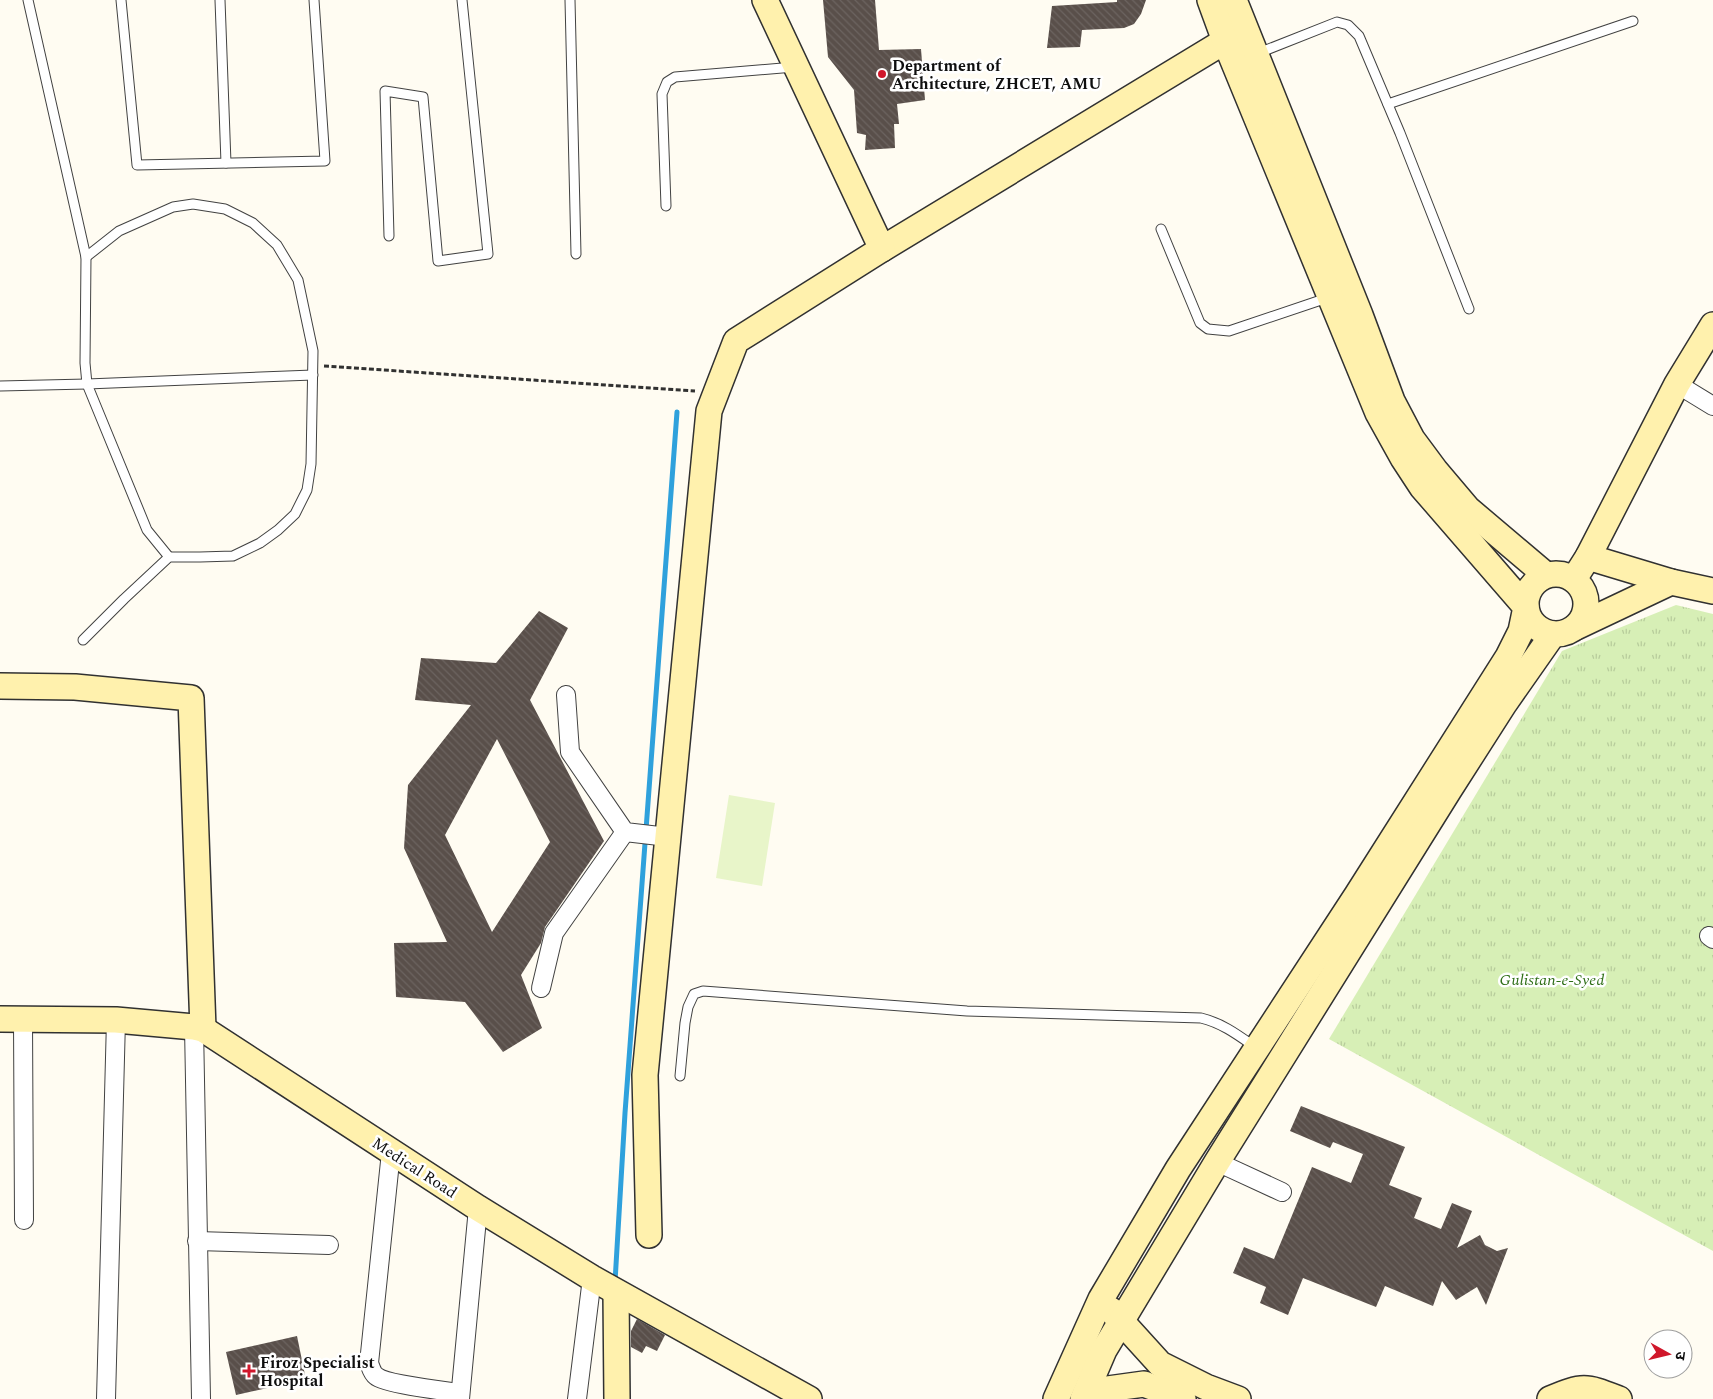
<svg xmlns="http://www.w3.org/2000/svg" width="1713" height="1399" viewBox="0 0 1713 1399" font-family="Spectral,'Noto Sans Devanagari',serif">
	<defs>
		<pattern id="grass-tufts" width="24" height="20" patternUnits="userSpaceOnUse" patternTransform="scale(1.25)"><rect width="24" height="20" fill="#d7efb6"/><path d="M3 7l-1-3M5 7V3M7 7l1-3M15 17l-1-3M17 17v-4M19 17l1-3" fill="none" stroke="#b7cc9b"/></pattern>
		<pattern id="building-back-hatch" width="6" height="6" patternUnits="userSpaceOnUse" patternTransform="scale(1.25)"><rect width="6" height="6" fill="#594f4a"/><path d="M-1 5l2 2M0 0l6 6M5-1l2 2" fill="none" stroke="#6c6460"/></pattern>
	</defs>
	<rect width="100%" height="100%" fill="#fffcf2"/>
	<polygon fill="url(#grass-tufts)" points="1676,605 1713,614 1713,1251 1329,1039 1562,651"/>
	<polygon fill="#e8f5c9" points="729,795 775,803 762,886 716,878"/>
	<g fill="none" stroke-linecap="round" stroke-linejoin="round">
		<polyline stroke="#2fa1dc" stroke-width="5" points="615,1282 625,1113 677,412"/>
	</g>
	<g fill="url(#building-back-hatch)" fill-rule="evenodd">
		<polygon points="823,0 875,0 879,50 921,49 925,100 897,104 899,124 894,124 895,148 865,150 866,135 857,133 854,90 828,57"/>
		<polygon points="1117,0 1146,0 1141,14 1134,24 1124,28 1082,30 1080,47 1047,48 1052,6 1117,2"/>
		<path d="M539 611 568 628 530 700 604 841 545 927 541 943 521 975 542 1028 503 1052 465 1002 396 997 394 943 447 942 404 848 408 785 471 705 415 700 421 658 496 663ZM497 739 550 842 492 932 445 835Z"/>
		<polygon points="1301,1106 1405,1147 1389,1185 1422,1198 1414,1218 1441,1229 1452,1203 1472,1211 1457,1248 1480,1235 1485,1245 1497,1251 1508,1248 1486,1305 1477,1287 1456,1300 1442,1281 1433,1306 1385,1286 1376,1307 1303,1278 1288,1315 1260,1303 1266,1287 1233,1273 1244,1247 1274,1259 1312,1167 1351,1183 1363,1154 1333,1142 1330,1148 1290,1131"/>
		<polygon points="637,1319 665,1335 657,1351 646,1346 642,1353 631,1347 631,1331"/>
		<polygon points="297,1336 305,1375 280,1380 281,1385 236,1395 226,1352"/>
	</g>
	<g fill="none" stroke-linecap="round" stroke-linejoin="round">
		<g stroke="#424242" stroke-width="11">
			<g id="lane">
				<polyline points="28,0 86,257 85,363 87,384 147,530 169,557"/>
				<polyline points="121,0 137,165 325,161 314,0"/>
				<polyline points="220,0 226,163"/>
				<polyline points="570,0 576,254"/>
				<polyline points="1256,54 1337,22 1348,25 1359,36 1400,133 1469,309"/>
				<polyline points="1388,104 1633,21"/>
				<polyline points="666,206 662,94 667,82 675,77 794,67"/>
				<polyline points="1161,229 1200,323 1208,329 1229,331 1330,297"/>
				<polyline points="389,236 385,91 423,97 438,261 488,254 462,0"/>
				<polyline points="0,386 87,384 313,375"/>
				<polyline points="83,640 124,599 169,557 200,557 233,556 260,543 278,530 295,514 307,490 311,464 313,351 298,280 277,245 253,223 225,209 193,204 173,207 119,231 86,257"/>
				<path d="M680 1076 685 1023 688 1007 694 994 703 991 967 1011 1201 1018C1222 1023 1238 1035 1255 1047"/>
			</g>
		</g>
		<g stroke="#424242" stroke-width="20">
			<g id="street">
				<polyline points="1677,384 1713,406"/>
				<polyline points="566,695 570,752 625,832 668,837"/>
				<polyline points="1709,936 1713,939"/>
				<polyline points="541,988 554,933 625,832"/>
				<polyline points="23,1020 24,1220"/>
				<polyline points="194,1027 201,1399"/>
				<path d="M391 1152 369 1363C371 1368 372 1373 376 1376 385 1384 445 1391 460 1393"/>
				<polyline points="1217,1162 1282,1192"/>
				<polyline points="197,1241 329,1245"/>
				<polyline points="106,1399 116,1020"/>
				<polyline points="460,1399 478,1208"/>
				<polyline points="577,1399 592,1278"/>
			</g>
		</g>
		<g stroke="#313131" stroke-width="28">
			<g id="secondary">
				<polyline points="765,0 882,249 1225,41"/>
				<polyline points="1234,0 1360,315 1392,401 1412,439 1435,470 1468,509 1546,575"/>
				<polyline points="1588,557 1671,582 1713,591"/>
				<circle cx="1556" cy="604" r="30"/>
				<polyline points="1574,579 1588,557 1677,384 1713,325"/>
				<polyline points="1576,627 1671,582"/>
				<polyline points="0,686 75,687 191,698 203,1029"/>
				<polyline points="0,1019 116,1020 194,1027 203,1029 478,1208 592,1278 809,1399"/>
				<polyline points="649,1235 645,1075 709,411 736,341 882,249"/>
				<polyline points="616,1293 617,1399"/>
				<polyline points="1111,1310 1160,1364 1206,1387 1238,1399"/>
				<polyline points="1086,1392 1144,1384 1183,1399"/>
				<polyline points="1056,1399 1101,1299 1178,1169 1357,895 1508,657 1521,631 1526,607 1422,487 1403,458 1378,413 1225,41 1210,0"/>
				<polyline points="1083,1399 1104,1350 1217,1162 1449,790 1504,704 1553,634"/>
				<path d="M1550 1399C1584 1385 1585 1386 1619 1399"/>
			</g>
		</g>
		<polyline stroke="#313131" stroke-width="3" stroke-dasharray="5 2.5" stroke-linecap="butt" points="324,366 695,391"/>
		<use href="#lane" stroke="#fff" stroke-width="9"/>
		<use href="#street" stroke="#fff" stroke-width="18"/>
		<use href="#secondary" stroke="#fff1ad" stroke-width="25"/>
	</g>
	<g fill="#d0172b" stroke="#fff" stroke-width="2">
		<circle cx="882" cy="74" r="5"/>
		<path d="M246.5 1363.5h5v5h5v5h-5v5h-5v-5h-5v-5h5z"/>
	</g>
	<g text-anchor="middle" stroke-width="5" stroke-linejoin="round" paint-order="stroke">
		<g font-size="16" font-weight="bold" fill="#0f0f0f" stroke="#fff" text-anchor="start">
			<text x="892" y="71">Department of<tspan x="892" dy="18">Architecture, ZHCET, AMU</tspan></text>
			<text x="260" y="1368">Firoz Specialist<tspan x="260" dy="18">Hospital</tspan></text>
		</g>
		<g font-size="16" font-style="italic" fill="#2f6f17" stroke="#fff">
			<text x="1552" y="985">Gulistan-e-Syed</text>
		</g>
		<g font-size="16" fill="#0f0f0f" stroke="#fff">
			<text transform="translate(415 1167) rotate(33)" y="6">Medical Road</text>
		</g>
	</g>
	<g transform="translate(1668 1354) rotate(98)"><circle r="24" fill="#ffffff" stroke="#9f9f9f"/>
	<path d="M0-4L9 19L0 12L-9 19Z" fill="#d0172b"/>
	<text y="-8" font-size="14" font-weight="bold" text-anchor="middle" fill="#0f0f0f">उ</text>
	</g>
</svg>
